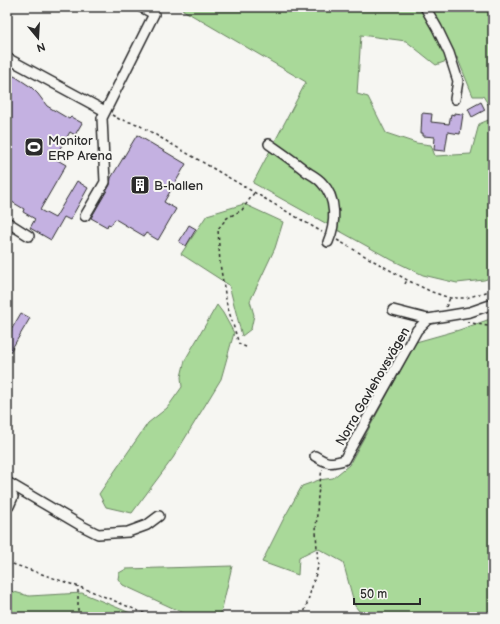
<svg xmlns="http://www.w3.org/2000/svg" width="500" height="624" viewBox="0 0 500 624" font-family="'Balsamiq Sans',sans-serif">
	<rect width="100%" height="100%" fill="#f6f6f2"/>
	<filter id="ink" filterUnits="userSpaceOnUse"><feTurbulence type="fractalNoise" baseFrequency=".025" numOctaves="2"/><feDisplacementMap in="SourceGraphic" scale="8" xChannelSelector="R" yChannelSelector="G"/><feConvolveMatrix kernelMatrix="1 2 1 2 8 2 1 2 1" color-interpolation-filters="sRGB"/></filter>
	<g filter="url(#ink)">
		<g fill="#a9d999" stroke="#6a8262">
			<polygon points="182,7 493,7 493,112 483,96 473,96 457,57 436,65 406,41 361,35 357,94 368,97 386,133 416,143 431,145 435,156 471,154 479,124 493,118 493,277 484,280 457,283 423,275 392,260 253,183 306,82 183,10"/>
			<polygon points="244,204 283,222 275,248 250,301 254,315 251,329 242,336 229,285 181,254 207,215"/>
			<polygon points="217,305 223,313 234,333 221,379 173,458 132,513 106,507 99,494 148,423 167,408 182,387 181,377 185,360"/>
			<polygon points="493,318 493,617 364,617 355,606 343,562 317,548 299,557 298,575 262,562 283,520 302,486 319,480 333,478 349,465 416,342 459,330"/>
			<polygon points="232,566 220,617 192,617 123,585 118,579 119,573 126,569"/>
			<polygon points="7,590 29,596 82,593 140,617 7,617"/>
		</g>
		<g fill="#c4b1e1" stroke="#2b2b2b">
			<polygon points="7,73 16,77 31,87 38,94 47,106 69,119 71,117 82,123 75,135 70,132 54,158 66,165 40,210 55,218 77,181 88,188 70,220 64,217 51,240 30,228 35,219 23,212 24,209 7,199"/>
			<polygon points="481,102 485,110 472,117 468,109"/>
			<polygon points="422,113 432,114 431,122 449,124 451,114 454,115 454,113 463,114 460,134 448,132 445,151 434,150 435,137 423,136 423,133 421,133"/>
			<polygon points="137,135 186,164 164,202 176,209 158,240 146,233 144,236 115,219 111,225 108,224 107,227 91,218 110,185 111,178"/>
			<polygon points="189,225 196,229 186,246 179,242"/>
			<polygon points="21,313 30,318 7,357 7,337"/>
		</g>
		<g fill="none" stroke-linecap="round" stroke-linejoin="round">
			<g stroke="#2b2b2b" stroke-width="12">
				<g id="minor">
					<polyline points="425,7 437,28 449,53 458,81 455,99"/>
					<polyline points="7,58 105,111"/>
					<path d="M269 144C282 153 295 162 307 172 312 175 318 178 322 183 337 198 336 224 328 242"/>
					<polyline points="85,216 105,182 102,118 154,14 141,7"/>
					<polyline points="7,222 29,236"/>
					<polyline points="393,310 428,319"/>
					<path d="M315 456C328 464 330 464 344 460L417 330 428 319 470 312 493 304"/>
					<polyline points="7,482 82,526 98,534 128,532 147,525 159,516"/>
					<polyline points="7,483 13,497 9,506 7,507"/>
				</g>
			</g>
			<g stroke="#2b2b2b" stroke-width="1.5" stroke-dasharray="3 3" stroke-linecap="butt">
				<polyline points="112,115 119,119 137,124 322,232"/>
				<polyline points="337,240 409,281 432,292 450,298 466,298 493,290"/>
				<polyline points="405,284 407,280"/>
				<polyline points="446,307 450,298"/>
				<polyline points="467,322 493,327"/>
				<polyline points="246,347 239,344 227,305 220,264 218,229 227,218 242,210 254,193"/>
				<polyline points="7,562 91,591 153,617"/>
				<polyline points="78,617 78,586"/>
				<polyline points="303,617 318,567 316,531 318,495 322,469"/>
			</g>
			<use href="#minor" stroke="#f6f6f2" stroke-width="9"/>
		</g>
	</g>
	<defs>
		<g id="stadium-square" transform="scale(1)"><rect x="-9" y="-9" width="18" height="18" rx="4" fill="#2b2b2b" stroke="#f6f6f2"/><path d="M0-5a6.5 5 0 1 0 0 10a6.5 5 0 1 0 0-10ZM-3.5-1.8h7v3.6h-7Z" fill="#fff"/></g>
		<g id="building-square" transform="scale(1)"><rect x="-9" y="-9" width="18" height="18" rx="4" fill="#2b2b2b" stroke="#f6f6f2"/><path d="M-4-6H4V6H1V3H-1V6H-4ZM-2.5-4.3h1.7v1.8h-1.7ZM.8-4.3h1.7v1.8H.8ZM-2.5-1h1.7V.8h-1.7ZM.8-1h1.7V.8H.8Z" fill="#fff"/></g>
	</defs>
	<g fill-rule="evenodd">
		<use href="#stadium-square" x="34" y="147"/>
		<use href="#building-square" x="140" y="185"/>
	</g>
	<g text-anchor="middle" stroke-width="4" stroke-linejoin="round" paint-order="stroke">
		<g font-size="13" fill="#2b2b2b" stroke="#f6f6f2" text-anchor="start">
			<text x="48" y="145">Monitor<tspan x="48" dy="15">ERP Arena</tspan></text>
			<text x="154" y="190">B-hallen</text>
		</g>
		<g font-size="13" fill="#2b2b2b" stroke="#f6f6f2">
			<text transform="translate(372 386) rotate(-60)" y="5">Norra Gavlehovsvägen</text>
		</g>
	</g>
	<rect width="500" height="624" fill="none" stroke="#f6f6f2" stroke-width="24"/>
	<rect x="12" y="12" width="476" height="600" fill="none" stroke="#2b2b2b" stroke-width="1.5" filter="url(#ink)"/>
	<g transform="translate(38 38) rotate(162)" stroke="#f6f6f2" stroke-width="3" paint-order="stroke">
	<path d="M0-3L7 15L0 10L-7 15Z" fill="#2b2b2b"/>
	<text y="-6" font-size="11" font-weight="bold" text-anchor="middle" fill="#2b2b2b">N</text>
	</g>
	<path d="M354 598v6h66v-6" fill="none" stroke="#2b2b2b" stroke-width="2"/>
	<text x="360" y="598" font-size="12" fill="#2b2b2b" stroke="#f6f6f2" stroke-width="3" paint-order="stroke">50 m</text>
</svg>
